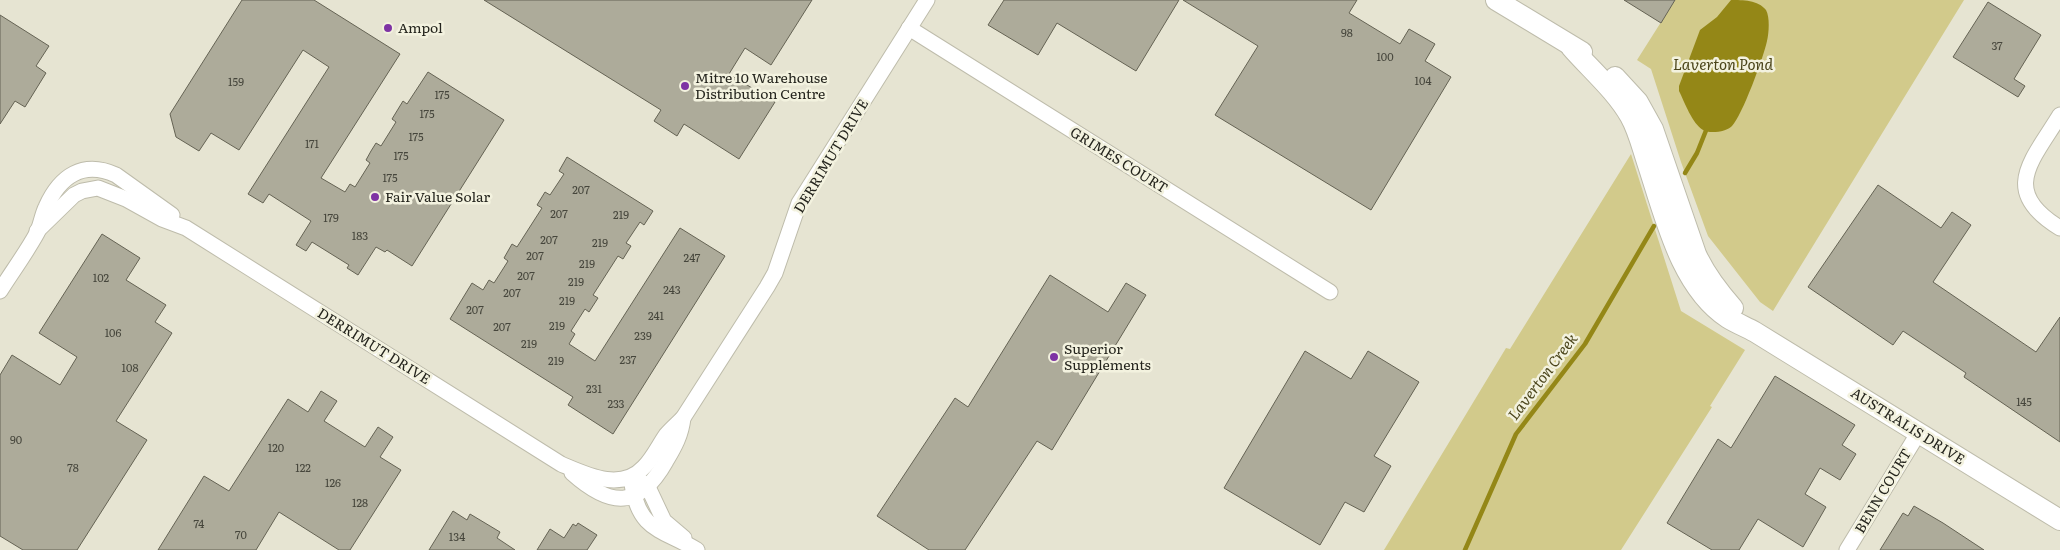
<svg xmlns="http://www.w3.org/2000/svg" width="2060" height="550" viewBox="0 0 2060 550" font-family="Literata,serif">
	<rect width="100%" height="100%" fill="#e6e4d2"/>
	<g fill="#d2ca8b">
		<polygon points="1675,0 1964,0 1773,311 1760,302 1708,236 1681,162 1651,69 1637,60"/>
		<polygon points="1631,154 1681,311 1745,350 1710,406 1712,407 1621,550 1384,550 1506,348 1510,349"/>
	</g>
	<path fill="#948717" d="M1731 0C1743 0 1758 0 1766 10 1770 17 1769 33 1767 41 1764 56 1742 116 1732 126 1727 132 1709 134 1703 130 1692 123 1685 103 1679 91V86L1700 30 1717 17Z"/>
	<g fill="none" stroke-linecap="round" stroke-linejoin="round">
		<g stroke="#948717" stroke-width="4.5">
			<polyline points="1685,173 1697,153 1707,128"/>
			<polyline points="1465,550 1516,434 1585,344 1654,226"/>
		</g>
	</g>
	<g fill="#adab9a" stroke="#656354">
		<polygon points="242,0 314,0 400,54 321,178 345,192 350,184 355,187 370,163 366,160 371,151 376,143 381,146 396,122 392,119 403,101 407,104 428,72 504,120 412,266 387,250 385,252 376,247 358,275 347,268 349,265 312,242 306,251 296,245 311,221 269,194 263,203 248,194 329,67 303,50 239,150 211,133 199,151 176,137 170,114"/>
		<polygon points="484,0 812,0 771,65 745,48 729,74 775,102 739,159 684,124 677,136 654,121 661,110"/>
		<polygon points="1004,0 1179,0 1136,71 1057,23 1038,55 988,25"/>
		<polygon points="1183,0 1357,0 1349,13 1400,44 1409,29 1435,44 1425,61 1451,77 1371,210 1215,115 1258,46"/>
		<polygon points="1624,0 1675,0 1661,23"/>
		<polygon points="1988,2 2041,35 2014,79 2025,86 2018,97 1953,57"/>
		<polygon points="0,15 49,46 36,66 46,73 25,107 15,101 0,124"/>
		<polygon points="567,157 653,211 644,225 640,222 626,243 631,246 623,259 618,256 593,295 598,298 589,312 585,309 571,331 575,334 569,344 595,361 680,228 725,256 613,434 568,405 573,397 450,319 472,283 483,290 489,280 494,283 508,261 504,258 512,244 517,247 542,208 537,205 545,192 550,195 564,174 559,171"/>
		<polygon points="1878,185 1941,228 1952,212 1971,225 1933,282 2036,352 2060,317 2060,442 1964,377 1966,373 1903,331 1893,345 1808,287"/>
		<polygon points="102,234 140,258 126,280 166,305 155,322 172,333 116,421 147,440 77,550 23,550 0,536 0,375 12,355 60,385 77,357 39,333"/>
		<polygon points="1050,275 1108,312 1126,283 1146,295 1052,450 1037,441 965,550 929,550 877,516 955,398 968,407"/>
		<polygon points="1305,351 1351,379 1368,351 1419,382 1374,456 1391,466 1364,512 1345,502 1320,545 1224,488"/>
		<polygon points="1775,376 1855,425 1842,445 1856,454 1840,480 1820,468 1805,494 1826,507 1803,547 1758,519 1739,550 1712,550 1667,523 1718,439 1731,448"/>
		<polygon points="321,391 337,401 324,421 365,447 378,427 393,437 380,457 401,470 350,550 339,550 279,512 256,550 158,550 204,476 229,491 288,399 308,412"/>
		<polygon points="1914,506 1943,523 1984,550 1880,550 1903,513 1908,516"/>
		<polygon points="453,511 467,520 470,514 500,532 497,538 515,550 429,550"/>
		<polygon points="578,523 597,535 587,550 537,550 550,529 564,538 573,524 576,526"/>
	</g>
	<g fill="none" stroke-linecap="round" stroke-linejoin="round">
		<g stroke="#bebcab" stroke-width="17">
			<g id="minor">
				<polyline points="909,28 1330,292"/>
				<path d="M2060 115C2032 161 1999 191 2060 228"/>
				<path d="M37 231 74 195 82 191 98 188 126 199 162 219 186 228 561 464C587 475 621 492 644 467 653 458 659 445 666 435 671 429 677 424 683 418L767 287 775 273 799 203 927 0"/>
				<path d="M0 291C12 272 26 253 37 233 41 225 42 215 46 207 60 176 83 160 116 175L172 215"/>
				<path d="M572 473C611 508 639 509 666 461 675 446 681 435 683 418"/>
				<polyline points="642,482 648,487 664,521 684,538"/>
				<path d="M632 484C639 532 663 529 697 550"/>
				<polyline points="1847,550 1919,432"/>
			</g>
		</g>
		<g stroke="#bebcab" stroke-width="22">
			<g id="tertiary">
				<polyline points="1496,0 1582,52"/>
				<path d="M1571 47C1590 69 1615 90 1630 116 1638 130 1642 147 1647 162 1664 213 1680 287 1728 318 1736 323 1746 327 1755 332L2060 520"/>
				<path d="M1615 77 1638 102 1653 129 1696 254C1705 274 1718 291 1733 308"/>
			</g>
		</g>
		<use href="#minor" stroke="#fff" stroke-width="15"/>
		<use href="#tertiary" stroke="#fff" stroke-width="20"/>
	</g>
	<g fill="#7e33a4" stroke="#f3f2df" stroke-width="2">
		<circle cx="388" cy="28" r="5"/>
		<circle cx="685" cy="86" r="5"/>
		<circle cx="375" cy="197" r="5"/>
		<circle cx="1054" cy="357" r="5"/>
	</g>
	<g text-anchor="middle" stroke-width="5" stroke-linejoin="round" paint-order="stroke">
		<g font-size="11" fill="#46463c">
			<text x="1347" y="37">98</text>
			<text x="1997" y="50">37</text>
			<text x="1385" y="61">100</text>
			<text x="1423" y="85">104</text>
			<text x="236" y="86">159</text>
			<text x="442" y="99">175</text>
			<text x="427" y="118">175</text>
			<text x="416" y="141">175</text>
			<text x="312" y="148">171</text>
			<text x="401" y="160">175</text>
			<text x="390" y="182">175</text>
			<text x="581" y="194">207</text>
			<text x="559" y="218">207</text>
			<text x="621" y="219">219</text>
			<text x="331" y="222">179</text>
			<text x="360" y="240">183</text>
			<text x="549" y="244">207</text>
			<text x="600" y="247">219</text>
			<text x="535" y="260">207</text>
			<text x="692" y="262">247</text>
			<text x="587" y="268">219</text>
			<text x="526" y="280">207</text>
			<text x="101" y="282">102</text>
			<text x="576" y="286">219</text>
			<text x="672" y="294">243</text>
			<text x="512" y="297">207</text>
			<text x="567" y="305">219</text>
			<text x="475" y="314">207</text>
			<text x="656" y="320">241</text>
			<text x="557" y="330">219</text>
			<text x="502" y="331">207</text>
			<text x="113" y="337">106</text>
			<text x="643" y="340">239</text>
			<text x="529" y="348">219</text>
			<text x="628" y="364">237</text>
			<text x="556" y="365">219</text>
			<text x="130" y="372">108</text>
			<text x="594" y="393">231</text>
			<text x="2024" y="406">145</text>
			<text x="616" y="408">233</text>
			<text x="16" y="444">90</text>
			<text x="276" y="452">120</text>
			<text x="73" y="472">78</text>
			<text x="303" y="472">122</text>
			<text x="333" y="487">126</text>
			<text x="360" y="507">128</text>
			<text x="199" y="528">74</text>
			<text x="241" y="539">70</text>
			<text x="457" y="541">134</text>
		</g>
		<g font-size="14" fill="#24241d" stroke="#f3f2df" text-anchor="start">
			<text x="398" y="33">Ampol</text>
			<text x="695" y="83">Mitre 10 Warehouse<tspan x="695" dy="16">Distribution Centre</tspan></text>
			<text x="385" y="202">Fair Value Solar</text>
			<text x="1064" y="354">Superior<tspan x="1064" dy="16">Supplements</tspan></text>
		</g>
		<g font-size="14" fill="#24241d" stroke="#f3f2df">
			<text transform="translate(831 156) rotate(-59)" y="5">DERRIMUT DRIVE</text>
			<text transform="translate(1119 160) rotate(32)" y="5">GRIMES COURT</text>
			<text transform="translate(374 346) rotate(32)" y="5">DERRIMUT DRIVE</text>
			<text transform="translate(1908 426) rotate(32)" y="5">AUSTRALIS DRIVE</text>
			<text transform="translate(1883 491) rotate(-59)" y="5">BENN COURT</text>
		</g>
		<g font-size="15" font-style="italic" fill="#4a441a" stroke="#f3f2df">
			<text x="1723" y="70">Laverton Pond</text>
			<text transform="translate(1543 377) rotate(-53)" y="5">Laverton Creek</text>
		</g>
	</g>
</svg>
